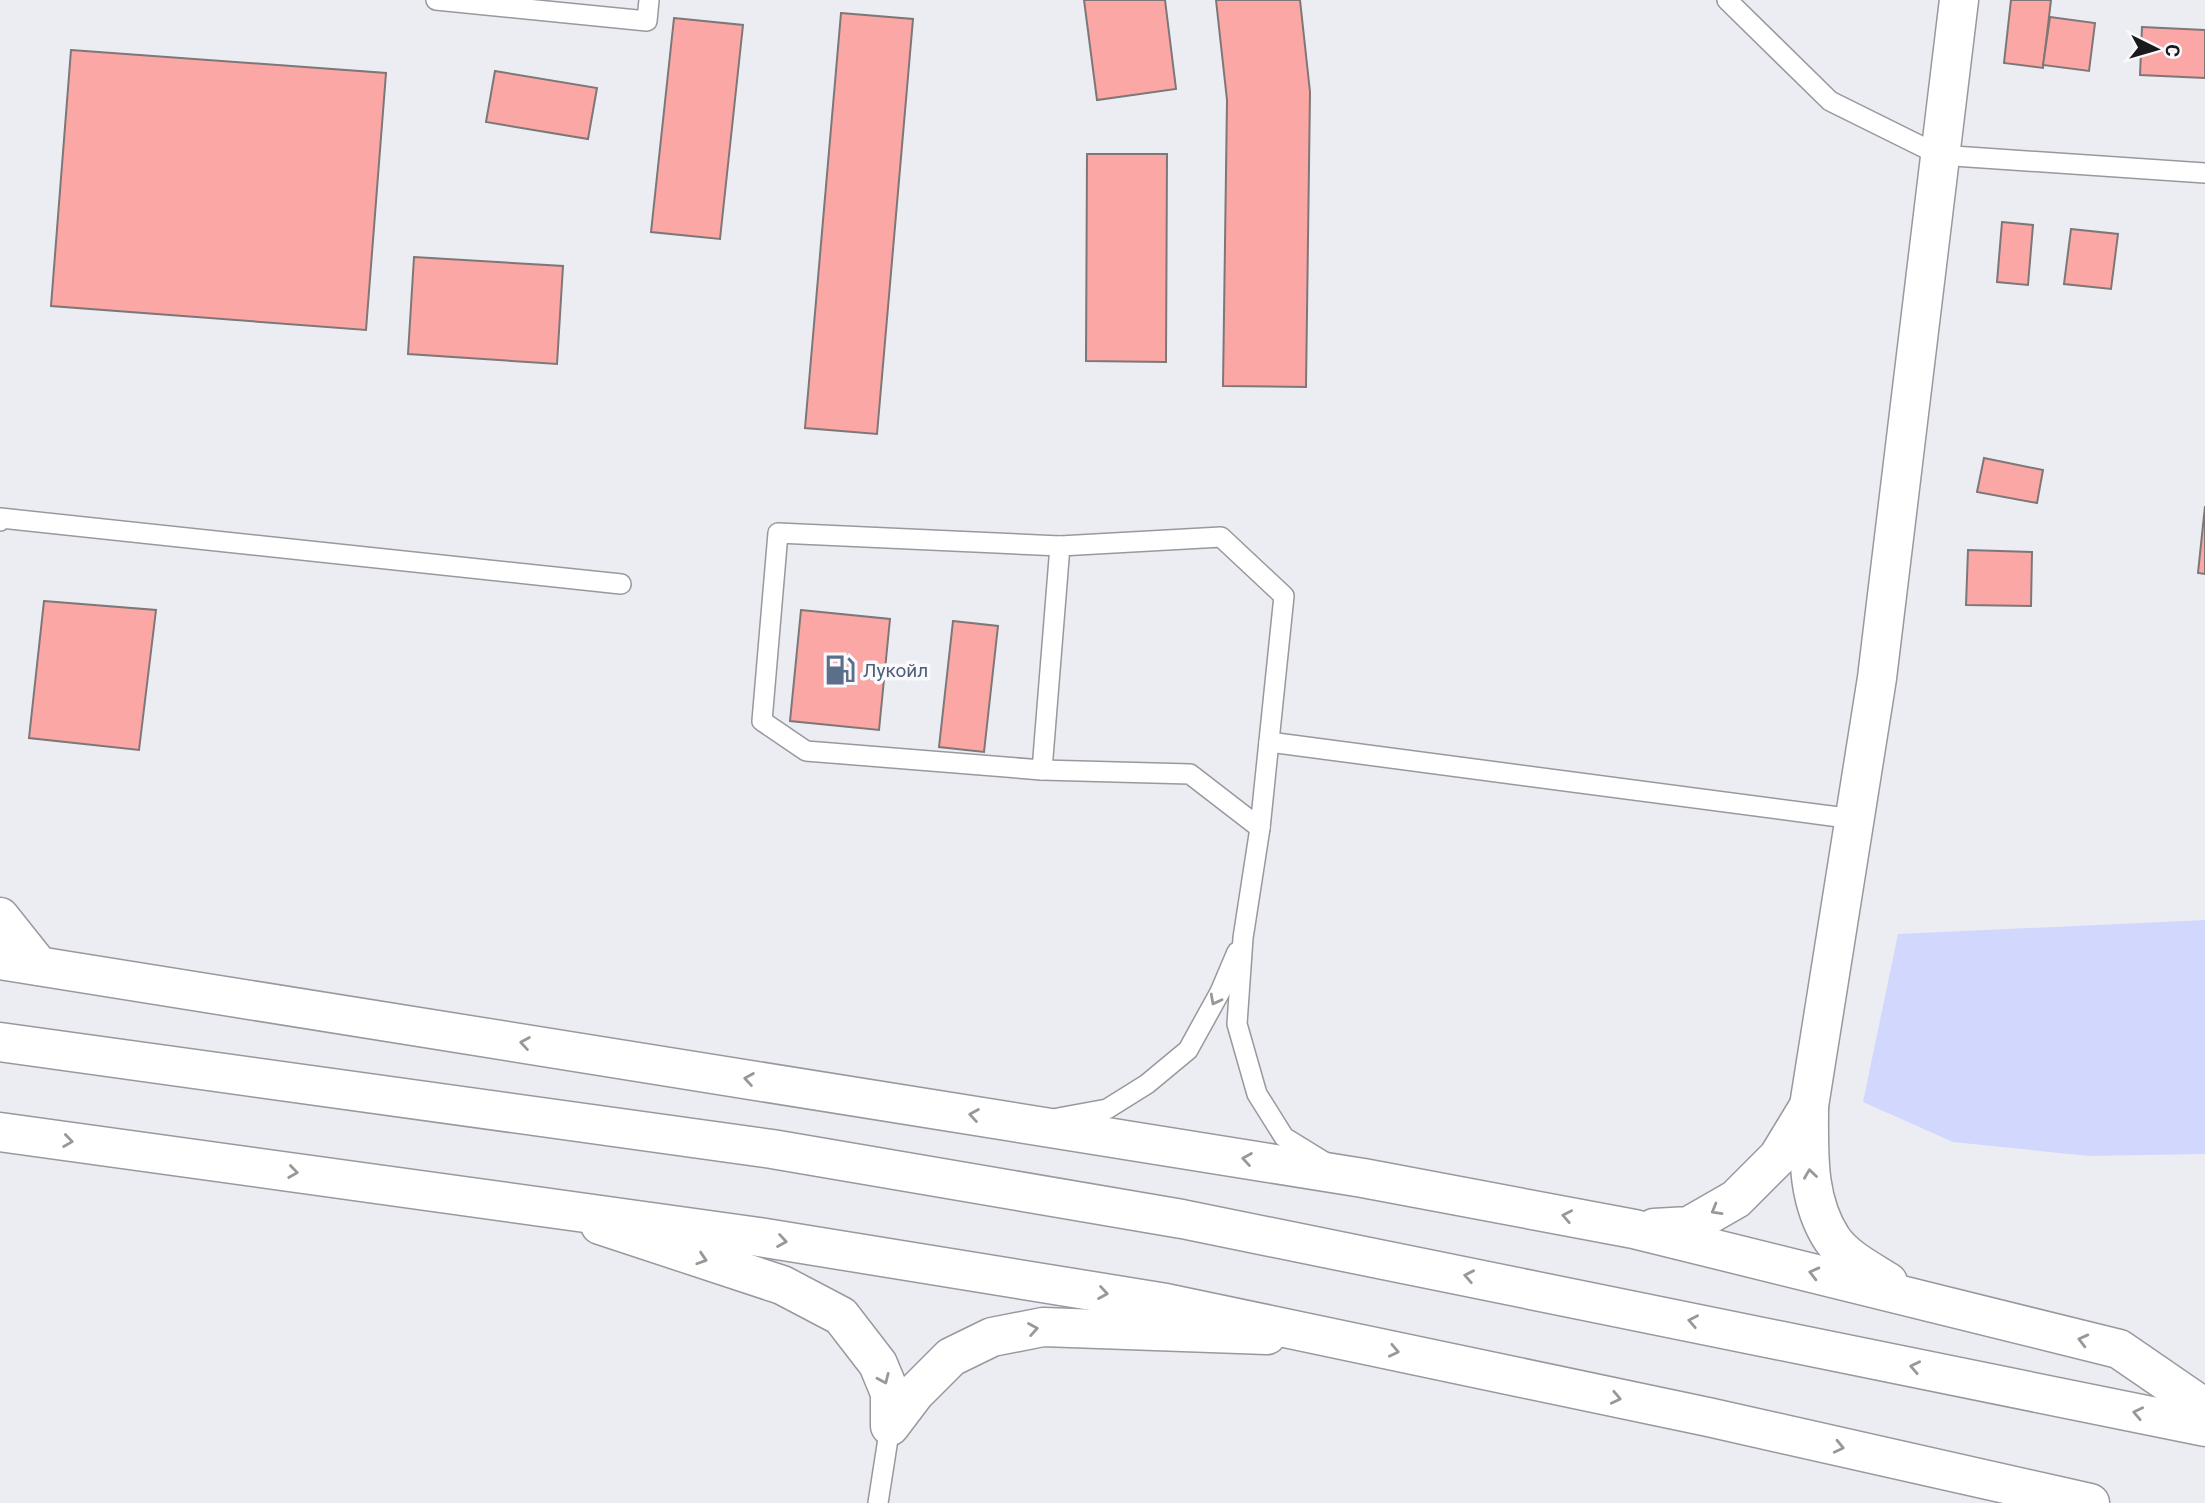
<svg xmlns="http://www.w3.org/2000/svg" width="2205" height="1503" viewBox="0 0 2205 1503" font-family="Roboto,sans-serif">
	<rect width="100%" height="100%" fill="#ecedf3"/>
	<polygon fill="#d2d7fe" points="2205,920 2205,1154 2089,1156 1953,1142 1863,1102 1898,934"/>
	<g fill="#fba7a5" stroke="#7e7777" stroke-width="2">
		<polygon points="1084,0 1165,0 1176,89 1097,100"/>
		<polygon points="1216,0 1300,0 1310,92 1306,387 1223,386 1227,100"/>
		<polygon points="2011,0 2051,0 2043,68 2004,63"/>
		<polygon points="841,13 913,19 877,434 805,428"/>
		<polygon points="2050,17 2095,23 2089,71 2043,65"/>
		<polygon points="674,18 743,25 720,239 651,232"/>
		<polygon points="2142,27 2205,30 2205,78 2140,75"/>
		<polygon points="71,50 386,73 366,330 51,306"/>
		<polygon points="495,71 597,88 588,139 486,122"/>
		<polygon points="1087,154 1167,154 1166,362 1086,361"/>
		<polygon points="2002,222 2033,225 2028,285 1997,282"/>
		<polygon points="2071,229 2118,234 2111,289 2064,284"/>
		<polygon points="414,257 563,266 557,364 408,354"/>
		<polygon points="1984,458 2043,470 2037,503 1977,492"/>
		<polygon points="2205,506 2205,574 2198,573"/>
		<polygon points="1968,550 2032,552 2031,606 1966,605"/>
		<polygon points="44,601 156,610 139,750 29,738"/>
		<polygon points="801,610 890,619 879,730 790,721"/>
		<polygon points="953,621 998,626 984,752 939,747"/>
	</g>
	<g fill="none" stroke-linecap="round" stroke-linejoin="round">
		<g stroke="#98989e" stroke-width="22">
			<g id="service">
				<polyline points="436,0 647,21 649,0"/>
				<polyline points="1727,0 1830,101 1939,155 2205,173"/>
				<polyline points="0,521 0,518 621,584"/>
				<polyline points="1060,546 778,533 762,721 806,751 1042,770 1190,774 1260,828"/>
				<polyline points="1269,742 1854,819"/>
				<polyline points="1042,770 1060,546 1221,537 1284,596 1260,828 1243,938 1237,1024 1257,1094 1284,1137 1323,1161"/>
				<polyline points="1058,1118 1107,1109 1147,1084 1188,1050 1220,992 1237,952"/>
				<polyline points="878,1503 890,1426"/>
			</g>
		</g>
		<g stroke="#98989e" stroke-width="41">
			<g id="minor">
				<polyline points="0,917 39,966"/>
				<polyline points="0,960 1363,1178 1634,1229 2119,1349 2205,1408"/>
				<polyline points="600,1225 782,1285 841,1316 878,1364 890,1393 890,1426 915,1393 951,1357 992,1337 1043,1327 1267,1335"/>
				<polyline points="1654,1228 1689,1226 1736,1199 1778,1157 1809,1106"/>
				<path d="M1888 1282C1869 1270 1845 1258 1832 1239 1806 1199 1809 1152 1809 1106L1877 678 1959 0"/>
			</g>
		</g>
		<g stroke="#98989e" stroke-width="41">
			<g id="trunk">
				<polyline points="0,1042 772,1149 1182,1219 2205,1427"/>
				<polyline points="0,1132 759,1237 1166,1303 1708,1417 2090,1503"/>
			</g>
		</g>
		<use href="#service" stroke="#fff" stroke-width="19"/>
		<use href="#minor" stroke="#fff" stroke-width="38"/>
		<use href="#trunk" stroke="#fff" stroke-width="38"/>
	</g>
	<defs><path id="oneway-chevron" d="M-2-3.5L2.5 0L-2 3.5" fill="none" stroke-width="1.6" stroke-linecap="round" stroke-linejoin="round" transform="scale(1.75)"/></defs>
	<g stroke="#989899">
		<use href="#oneway-chevron" transform="translate(1215 1000) rotate(118)"/>
		<use href="#oneway-chevron" transform="translate(525 1043) rotate(-171)"/>
		<use href="#oneway-chevron" transform="translate(749 1079) rotate(-171)"/>
		<use href="#oneway-chevron" transform="translate(974 1115) rotate(-171)"/>
		<use href="#oneway-chevron" transform="translate(68 1141) rotate(8)"/>
		<use href="#oneway-chevron" transform="translate(1247 1159) rotate(-171)"/>
		<use href="#oneway-chevron" transform="translate(293 1172) rotate(8)"/>
		<use href="#oneway-chevron" transform="translate(1810 1174) rotate(-98)"/>
		<use href="#oneway-chevron" transform="translate(1716 1210) rotate(150)"/>
		<use href="#oneway-chevron" transform="translate(1567 1216) rotate(-169)"/>
		<use href="#oneway-chevron" transform="translate(782 1241) rotate(9)"/>
		<use href="#oneway-chevron" transform="translate(702 1259) rotate(18)"/>
		<use href="#oneway-chevron" transform="translate(1814 1273) rotate(-166)"/>
		<use href="#oneway-chevron" transform="translate(1469 1276) rotate(-169)"/>
		<use href="#oneway-chevron" transform="translate(1103 1293) rotate(9)"/>
		<use href="#oneway-chevron" transform="translate(1693 1321) rotate(-169)"/>
		<use href="#oneway-chevron" transform="translate(1033 1329) rotate(-10)"/>
		<use href="#oneway-chevron" transform="translate(2083 1340) rotate(-166)"/>
		<use href="#oneway-chevron" transform="translate(1394 1351) rotate(12)"/>
		<use href="#oneway-chevron" transform="translate(1915 1367) rotate(-168)"/>
		<use href="#oneway-chevron" transform="translate(884 1379) rotate(66)"/>
		<use href="#oneway-chevron" transform="translate(1616 1398) rotate(12)"/>
		<use href="#oneway-chevron" transform="translate(2138 1413) rotate(-168)"/>
		<use href="#oneway-chevron" transform="translate(1839 1447) rotate(13)"/>
	</g>
	<defs>
		<g id="fuel-bare" transform="scale(2.415)"><path d="M-5.5-6h7V0h2V4h1.3V-2.5L3-4.5l.8-.8L6-3V5H2.5V1h-1V6h-7ZM-4.2-4.7v3.2H.2V-4.7Z" fill="#5c6f8a" stroke="#fafafe" stroke-width="2.5" paint-order="stroke"/></g>
	</defs>
	<g fill-rule="evenodd">
		<use href="#fuel-bare" x="840" y="670"/>
	</g>
	<g text-anchor="middle" stroke-width="7" stroke-linejoin="round" paint-order="stroke">
		<g font-size="19" fill="#4e5e75" stroke="#fafafe" text-anchor="start">
			<text x="863" y="677">Лукойл</text>
		</g>
	</g>
	<g transform="translate(2156 49) rotate(95)" stroke="#fafafe" stroke-width="5" paint-order="stroke">
	<path d="M0-5L12 26L0 18L-12 26Z" fill="#1a1a1c"/>
	<text y="-10" font-size="19" font-weight="bold" text-anchor="middle" fill="#1a1a1c">С</text>
	</g>
</svg>
